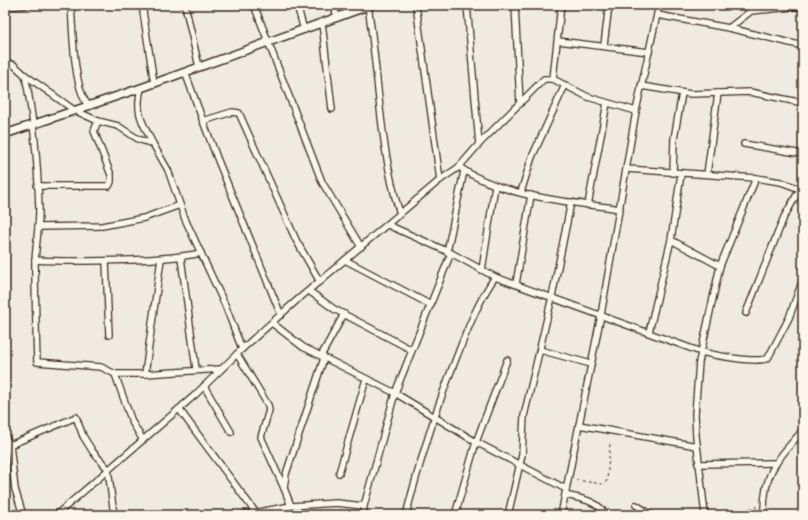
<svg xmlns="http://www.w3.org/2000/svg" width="808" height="520" viewBox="0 0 808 520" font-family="Mali,sans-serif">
	<rect width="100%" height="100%" fill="#f0ebe0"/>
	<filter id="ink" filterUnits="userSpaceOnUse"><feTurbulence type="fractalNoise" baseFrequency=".025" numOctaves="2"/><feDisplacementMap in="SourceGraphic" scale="8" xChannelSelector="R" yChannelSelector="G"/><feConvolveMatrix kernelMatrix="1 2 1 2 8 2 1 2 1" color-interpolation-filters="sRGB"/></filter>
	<g filter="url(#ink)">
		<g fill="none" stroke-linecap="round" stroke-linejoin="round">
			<g stroke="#3b2a1e" stroke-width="8">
				<g id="minor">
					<path d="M71 5C73 30 73 87 88 105"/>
					<polyline points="142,5 154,83"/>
					<polyline points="185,5 199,67"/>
					<polyline points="254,5 322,182 361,247"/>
					<polyline points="297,5 304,30"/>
					<polyline points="334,5 337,18"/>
					<polyline points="416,5 440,180"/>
					<polyline points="467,5 479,144"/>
					<polyline points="515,5 520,104"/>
					<path d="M368 6C379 75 379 147 400 214"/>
					<polyline points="5,7 26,5"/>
					<polyline points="657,15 729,28 803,46"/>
					<polyline points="322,23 332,109"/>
					<polyline points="729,28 751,11 803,6"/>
					<polyline points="558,41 649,52"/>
					<polyline points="604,45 609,5"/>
					<polyline points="5,62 14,65 25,75 74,110 98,121 118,126 138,139 153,144 168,170 185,219 225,305 242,349"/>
					<polyline points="185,72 203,121 232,112 239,113 296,240 320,282"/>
					<path d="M25 75C34 119 38 165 39 210 39 227 36 244 35 262 35 295 36 328 37 362L101 367 115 374 132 422 143 440"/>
					<polyline points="553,79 561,5"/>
					<polyline points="641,86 691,94 750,92 803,103"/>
					<path d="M141 88C135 114 142 121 153 144"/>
					<polyline points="203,121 217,158 281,315"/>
					<polyline points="744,144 803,154"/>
					<path d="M459 167C505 198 566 201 620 209"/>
					<polyline points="627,169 756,178 781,182 803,190"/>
					<polyline points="673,173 674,139 682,93"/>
					<polyline points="707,174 718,93"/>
					<polyline points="37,186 109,186 111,182 111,175 94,131 98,121"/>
					<polyline points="521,192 532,157 565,85"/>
					<polyline points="588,205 607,103"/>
					<path d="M388 225 451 253 495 277 701 352C714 355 757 364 768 358L789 318 803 279"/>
					<polyline points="38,227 102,226 144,218 180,205"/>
					<polyline points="671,240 720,266"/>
					<polyline points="447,252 464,171"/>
					<polyline points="181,258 196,369"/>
					<path d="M35 260C67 262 99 261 131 260 155 259 178 258 201 253"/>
					<polyline points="345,260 431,305"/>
					<polyline points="106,261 109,335"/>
					<polyline points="482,270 495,186"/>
					<polyline points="516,284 531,195"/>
					<polyline points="309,291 334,309 412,350"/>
					<polyline points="746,313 784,217 803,184"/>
					<polyline points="272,323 303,347 395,393 476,442 566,489"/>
					<polyline points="649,332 671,240 681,174"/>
					<polyline points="540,350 591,364"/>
					<polyline points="237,354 268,405 269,410 261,437 284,488"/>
					<polyline points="321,356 344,314"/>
					<polyline points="115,374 145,374 221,369"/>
					<polyline points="145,374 161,259"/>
					<polyline points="204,386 231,432"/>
					<polyline points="179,409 256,513"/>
					<polyline points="579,425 697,446"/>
					<polyline points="5,436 10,445 15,489 23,515"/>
					<polyline points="10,445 76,417 83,436 93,452 108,469 114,515"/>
					<polyline points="698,464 775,463"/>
					<polyline points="339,473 366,379"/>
					<path d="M565 495C579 498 600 501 605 515"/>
					<polyline points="636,505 652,515"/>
					<polyline points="291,506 284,488 286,474 324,358"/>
					<polyline points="56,515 195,395 242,349 296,301 440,180 459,167 479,144 544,79 553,79 588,97 636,111"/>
					<polyline points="242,515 291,506 336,503 364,506"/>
					<polyline points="363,515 364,506 395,393 451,253"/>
					<path d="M406 515C420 461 436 408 457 356 468 328 478 302 495 277"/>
					<polyline points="455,515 476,442 507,360"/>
					<polyline points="508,515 522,455 524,416 552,297 571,202"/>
					<polyline points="561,515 601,315 636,111 659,5"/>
					<polyline points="705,515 696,436 695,414 699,362 720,266 756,178"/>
					<path d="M764 515C763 472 777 460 803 430"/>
				</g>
			</g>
			<g stroke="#3b2a1e" stroke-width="10">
				<polyline id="tertiary" points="5,134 141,88 371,5"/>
			</g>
			<g stroke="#3b2a1e" stroke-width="1" stroke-dasharray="3 3" stroke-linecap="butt">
				<polyline points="576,480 602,484 607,481 610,444"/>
				<polyline points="720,515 757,507"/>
			</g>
			<use href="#minor" stroke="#fbf7ec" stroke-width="5.5"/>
			<use href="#tertiary" stroke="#fbf7ec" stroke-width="7"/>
		</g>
	</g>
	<rect width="808" height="520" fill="none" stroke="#fbf7ec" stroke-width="20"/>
	<rect x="10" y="10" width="788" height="500" fill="none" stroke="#3b2a1e" stroke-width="1.5" filter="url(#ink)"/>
</svg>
